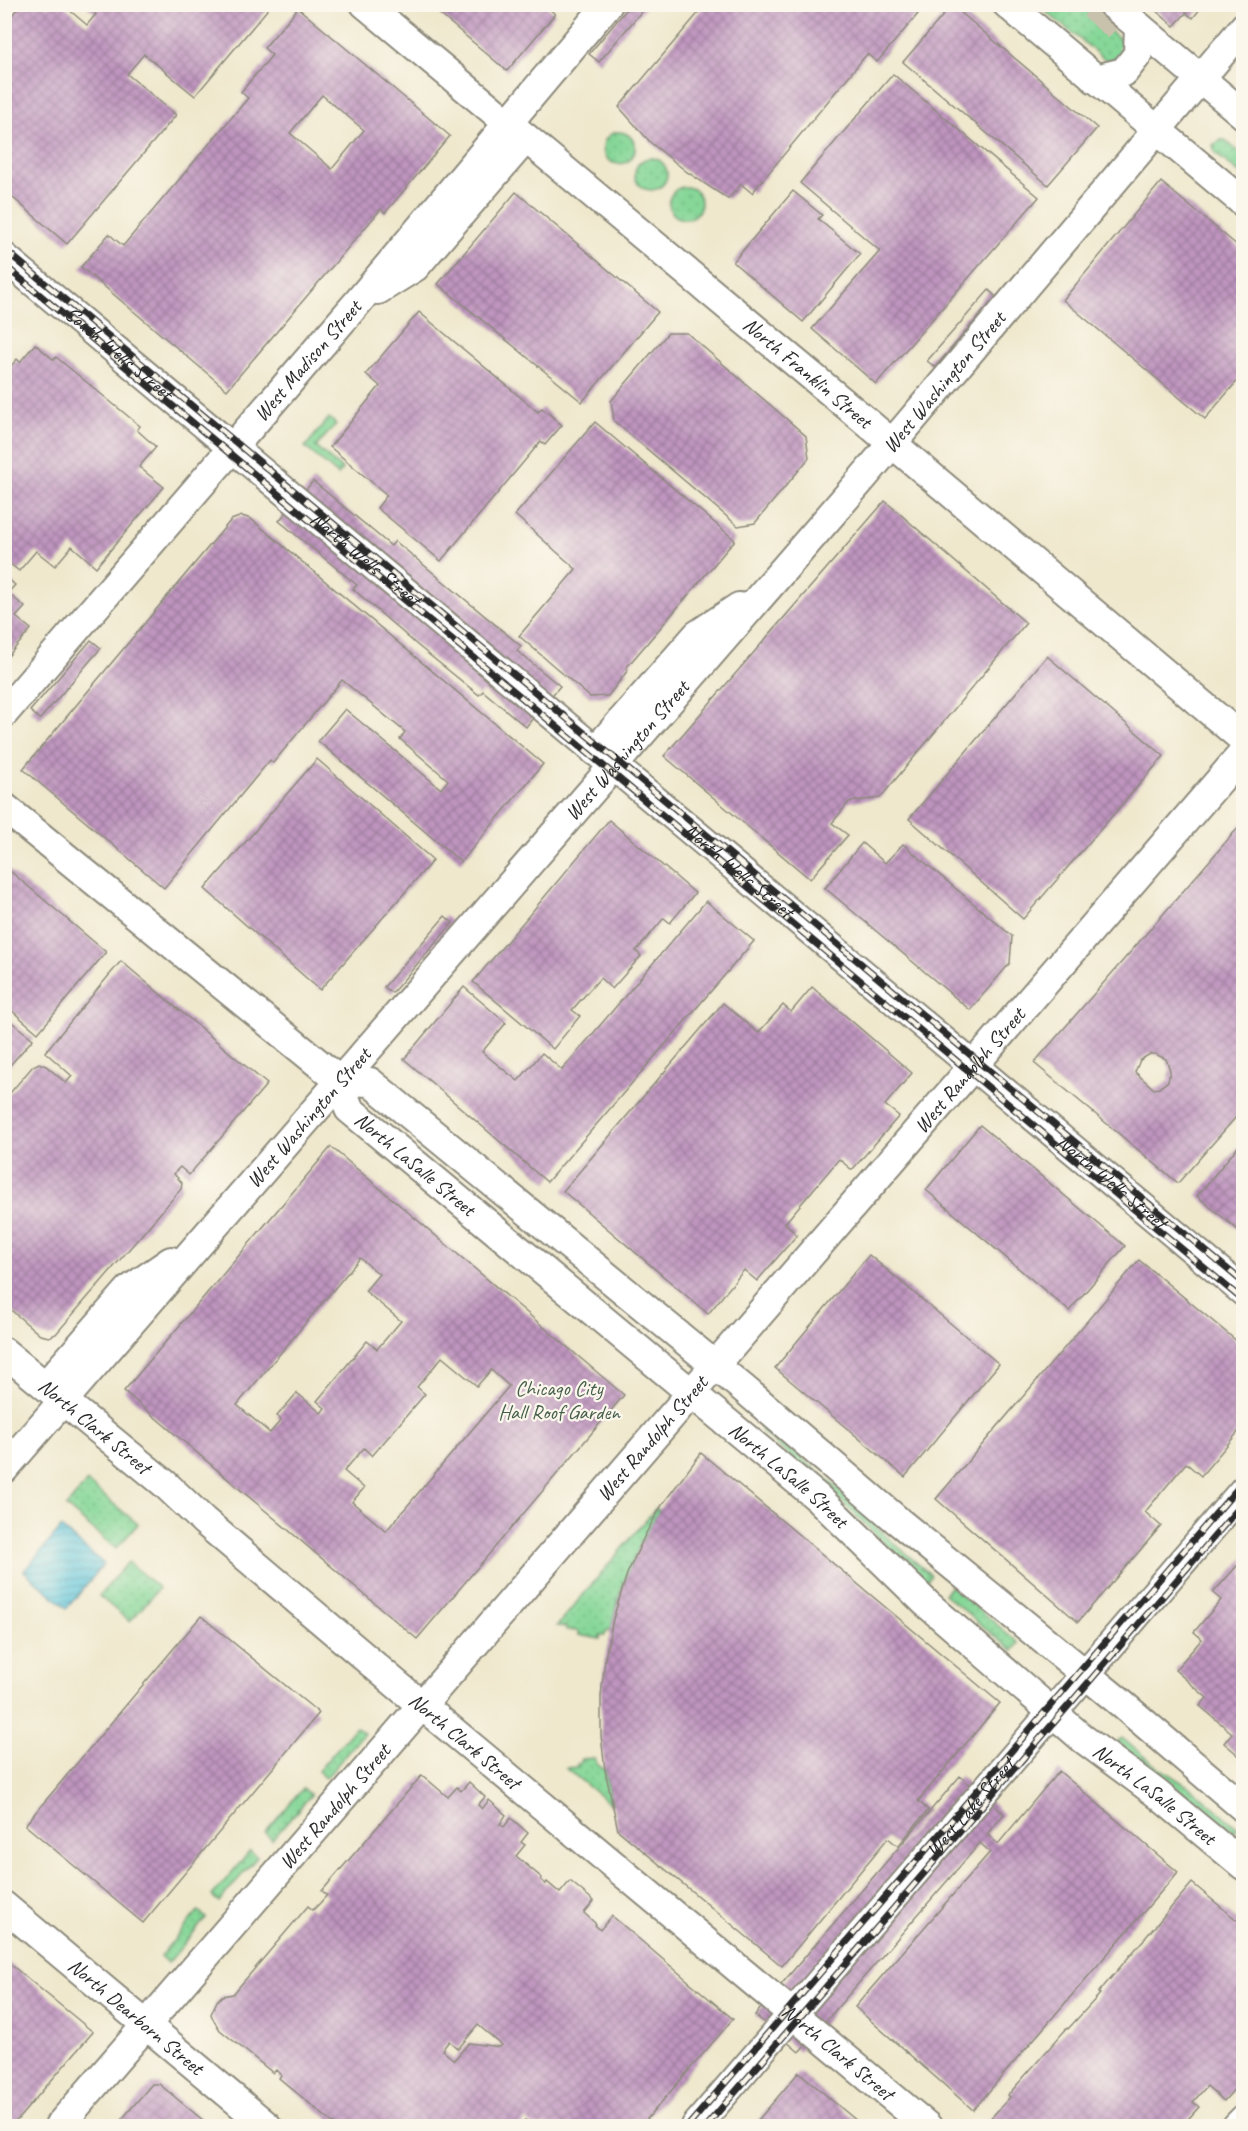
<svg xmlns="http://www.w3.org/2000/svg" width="1248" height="2131" viewBox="0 0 1248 2131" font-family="Caveat,sans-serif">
	<defs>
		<pattern id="green-dots" width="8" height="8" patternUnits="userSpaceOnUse" patternTransform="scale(1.5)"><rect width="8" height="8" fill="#86d798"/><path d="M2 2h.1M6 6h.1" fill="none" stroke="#74b983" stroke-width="1.8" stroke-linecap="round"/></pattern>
		<pattern id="water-rules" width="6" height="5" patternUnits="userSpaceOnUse" patternTransform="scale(1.5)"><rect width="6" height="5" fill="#5fc6db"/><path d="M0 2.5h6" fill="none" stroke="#4fa1b2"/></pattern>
		<pattern id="building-cross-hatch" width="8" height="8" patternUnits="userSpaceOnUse" patternTransform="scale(1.5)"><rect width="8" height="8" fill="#bf95bf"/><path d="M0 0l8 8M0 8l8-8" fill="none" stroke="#9b7a9b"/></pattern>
	</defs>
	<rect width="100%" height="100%" fill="#fbf7ec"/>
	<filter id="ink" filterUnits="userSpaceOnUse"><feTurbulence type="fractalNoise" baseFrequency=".0167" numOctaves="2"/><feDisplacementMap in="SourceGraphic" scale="12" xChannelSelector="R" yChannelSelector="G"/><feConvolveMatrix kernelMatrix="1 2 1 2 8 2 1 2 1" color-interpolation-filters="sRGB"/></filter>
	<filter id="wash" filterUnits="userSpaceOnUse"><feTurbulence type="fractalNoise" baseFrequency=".008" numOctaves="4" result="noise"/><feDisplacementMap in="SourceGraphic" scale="24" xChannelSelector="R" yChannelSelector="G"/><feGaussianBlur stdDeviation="1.35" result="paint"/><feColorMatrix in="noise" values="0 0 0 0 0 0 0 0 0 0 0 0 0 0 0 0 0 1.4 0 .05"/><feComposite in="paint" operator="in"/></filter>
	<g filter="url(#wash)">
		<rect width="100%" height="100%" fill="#efe8cd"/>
		<g fill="url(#green-dots)" stroke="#588162" stroke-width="1.5">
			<polygon points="1038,5 1080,5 1121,40 1123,47 1122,53 1112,60 1104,59"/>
			<circle cx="619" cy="148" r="16"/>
			<polygon points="1221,140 1225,140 1243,156 1243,176 1215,153 1213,145"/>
			<circle cx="651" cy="174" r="16"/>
			<circle cx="685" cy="203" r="16"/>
			<polygon points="329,418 336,424 316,447 342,469 338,475 305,447"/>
			<polygon points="764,1426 834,1485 888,1538 931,1575 927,1580 884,1543 830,1490 760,1431"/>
			<polygon points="87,1482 138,1524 116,1549 66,1507"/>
			<path d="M656 1508 659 1511C637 1548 618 1589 611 1631H606L605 1635H600V1639L579 1635 578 1631 566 1630V1627L557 1626Z"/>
			<polygon points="128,1562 159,1588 130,1622 99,1596"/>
			<polygon points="951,1586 1019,1643 1013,1651 944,1594"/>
			<polygon points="356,1727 364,1733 326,1778 318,1771"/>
			<path d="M1122 1738 1153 1764 1194 1790 1238 1828 1234 1832C1196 1801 1155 1773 1117 1742Z"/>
			<polygon points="594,1758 598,1765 605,1770 611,1805 566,1768 577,1767 577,1764 581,1763 581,1759"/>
			<polygon points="303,1788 311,1795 272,1840 265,1833"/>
			<polygon points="250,1851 257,1857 219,1902 212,1896"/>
			<polygon points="198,1911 206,1918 168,1963 161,1956"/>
		</g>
		<polygon fill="url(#water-rules)" stroke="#457883" stroke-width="1.5" points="61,1528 104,1564 67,1608 24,1571"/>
		<g id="blocks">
			<g fill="url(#building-cross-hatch)" fill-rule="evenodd">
				<polygon points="21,4 44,4 47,7 49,4 62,4 87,25 96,14 84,4 272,4 195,96 144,54 127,74 176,115 67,244 5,191 5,24"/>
				<polygon points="428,4 544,4 555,14 507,71"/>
				<polygon points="631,4 648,4 599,62 589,54"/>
				<polygon points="706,4 907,4 918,14 877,62 867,54 752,193 741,184 728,199 687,172 651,143 619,107"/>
				<polygon points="1148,4 1204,4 1193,18 1186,13 1174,26"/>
				<polygon points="952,5 1097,128 1048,185 903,62"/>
				<path d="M298 8 450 136 385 213 381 209 227 390 81 267 109 234 123 246 248 98 241 92 272 55 264 48ZM322 95 364 130 332 169 290 133Z"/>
				<polygon points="893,74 1039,197 876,384 812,329 880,251 800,183"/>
				<polygon points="1161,182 1244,251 1244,373 1205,419 1063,300"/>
				<polygon points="793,191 822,215 818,219 860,254 803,322 733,262"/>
				<polygon points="516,192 658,312 582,402 438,284"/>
				<polygon points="989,290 996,297 935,367 927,361"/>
				<polygon points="419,312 538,412 542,408 562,425 545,445 541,441 441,561 377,508 387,495 330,447 380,386 366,374"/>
				<polygon points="668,333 687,333 806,436 809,458 755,523 738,526 614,421 611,401"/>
				<polygon points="35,344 54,360 56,357 140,426 137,430 156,447 139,467 164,487 96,567 72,546 55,566 36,551 19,571 4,559 4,374 17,359 20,362"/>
				<polygon points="595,422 735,540 626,668 628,670 608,696 590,697 519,636 576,569 515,515"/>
				<polygon points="313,481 391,546 395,541 521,646 517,651 560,686 547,701 299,498"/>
				<polygon points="885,501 1026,623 880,798 849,802 832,823 848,835 810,879 664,756"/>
				<polygon points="293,504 539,710 526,727 483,691 479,695 417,645 353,589 357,585 279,521"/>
				<polygon points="242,516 251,519 543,764 461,862 318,741 345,709 441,789 448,780 400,739 405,732 342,680 273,763 270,760 164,888 23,769 231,520"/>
				<polygon points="4,575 15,585 8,593 25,607 16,617 31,629 4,661"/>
				<polygon points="91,640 101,648 40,719 30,711"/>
				<polygon points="1047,656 1164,756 1023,919 909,819"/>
				<polygon points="317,759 433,860 320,990 205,889"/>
				<polygon points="609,820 695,893 670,923 664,918 636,951 641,956 612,989 600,978 572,1010 580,1016 553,1049 473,982"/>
				<path d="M1244 821V1108L1178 1183 1034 1063ZM1150 1054H1155L1166 1059 1170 1070 1168 1081 1159 1088 1154 1089 1135 1072 1140 1060Z"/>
				<polygon points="862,843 885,863 903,844 1012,936 1010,963 970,1010 825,888"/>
				<polygon points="4,866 106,952 38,1033 4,1004"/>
				<polygon points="706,901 754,941 547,1182 404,1059 464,987 506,1023 482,1052 518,1081 542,1053 562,1070"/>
				<polygon points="445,916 453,923 392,993 384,987"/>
				<polygon points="121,961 267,1084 189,1175 180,1167 177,1170 174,1174 182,1183 181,1189 56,1334 49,1337 40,1335 4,1304 4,1100 33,1066 39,1063 46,1066 66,1083 72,1076 45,1052"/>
				<polygon points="812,987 912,1073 885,1105 899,1116 852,1170 839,1159 785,1223 797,1235 757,1281 744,1270 708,1314 563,1191 723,1003 758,1033 783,1005 791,1012"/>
				<polygon points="4,1016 33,1039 4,1072"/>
				<polygon points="980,1125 1125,1246 1069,1311 926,1190"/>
				<polygon points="1241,1143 1244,1145 1244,1235 1197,1196"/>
				<path d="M331 1147 624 1395 417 1639 124 1391ZM360 1258 379 1274 365 1291 401 1321 377 1349 367 1341 317 1401 325 1408 321 1413 297 1393 277 1416 281 1420 270 1433 237 1405ZM442 1357 477 1386 491 1370 509 1386 386 1531 352 1502 364 1488 344 1471 364 1448 372 1456 425 1394 417 1387Z"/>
				<polygon points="869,1255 999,1364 905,1477 775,1368"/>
				<polygon points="1139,1260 1244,1347 1244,1425 1201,1476 1186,1463 1145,1512 1161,1526 1078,1622 936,1499"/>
				<polygon points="701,1453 1000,1703 918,1801 928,1810 898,1846 888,1838 782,1966 618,1830 605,1770 601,1735 601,1697 605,1658 613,1619 627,1574 645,1535 662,1505"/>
				<polygon points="1244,1558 1244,1760 1224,1743 1232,1733 1200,1706 1207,1698 1175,1670 1202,1639 1194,1632 1221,1600 1213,1593"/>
				<polygon points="201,1616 319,1713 143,1923 25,1825"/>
				<polygon points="1059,1771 1178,1872 973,2110 855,2007 990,1852 980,1843 799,2052 755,2015 960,1776 1004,1814 987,1834 998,1844"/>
				<path d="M422 1775 448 1797 457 1787 461 1791 469 1782 485 1797 478 1805 482 1809 489 1800 506 1815 500 1824 504 1827 511 1818 528 1833 521 1842 525 1845 516 1856 542 1878 541 1880 546 1884 547 1882 560 1893 570 1881 594 1901 584 1913 596 1924 595 1925 600 1930 612 1916 733 2019 641 2126H534L525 2120 520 2126H332L334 2124 279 2078 281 2075 276 2070 273 2073 220 2030 214 2021 211 2014 217 2001 222 1996 233 1994 308 1906 313 1910 320 1903 327 1895 322 1891ZM478 2025 502 2045 500 2047 469 2043 454 2060 442 2050 449 2041 458 2049Z"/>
				<polygon points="1192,1883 1244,1926 1244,2078 1224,2101 1207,2086 1193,2102 1199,2107 1182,2126 998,2126 990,2119 1010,2097 1008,2095 1067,2028 1068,2029 1100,1994 1098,1993"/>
				<polygon points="4,1959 93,2032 12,2126 4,2126"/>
				<polygon points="799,2072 834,2102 863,2126 753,2126"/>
				<polygon points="152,2084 159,2084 210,2126 116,2126"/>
			</g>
		</g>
	</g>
	<g filter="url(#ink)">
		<use href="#blocks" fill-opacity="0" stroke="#8d8a7c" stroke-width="1.5"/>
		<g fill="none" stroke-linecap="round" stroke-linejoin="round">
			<polyline stroke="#c8c2ad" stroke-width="33" stroke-dasharray="33 16" stroke-linecap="butt" points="1094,4 1132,37"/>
			<g stroke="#8d8a7c" stroke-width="32">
				<g id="secondary">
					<path id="s1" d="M365 4 868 423 1244 740"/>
					<polyline points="1007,4 1244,203"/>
					<polyline points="1112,4 1244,115"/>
					<polyline points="1095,79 1124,72 1138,54 1139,27"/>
					<path id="s2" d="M4 257 1244 1292"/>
					<polyline points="378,290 415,267 526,138"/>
					<path id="s3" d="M4 713 358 302 608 4"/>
					<polyline points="595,751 697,635 739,607"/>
					<path id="s4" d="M4 807 340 1081 349 1109 818 1498 926 1603 1082 1738 1156 1793 1244 1866"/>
					<polyline points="340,1081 370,1082 744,1389 898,1521 1116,1699 1244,1808"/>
					<path id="s5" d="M4 1352 165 1484 204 1521 395 1683 927 2126"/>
					<polyline points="46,1385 129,1290 171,1261"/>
					<path id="s6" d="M4 1469 862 479 1244 27"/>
					<path id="s7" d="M4 1906 267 2126"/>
					<path id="s8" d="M59 2126 1244 752"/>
					<path id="s9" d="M696 2126 1244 1490"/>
					<polyline points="1237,2126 1244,2119"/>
				</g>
			</g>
			<use href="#secondary" stroke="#fff" stroke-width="28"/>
			<g stroke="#2b2b2b" stroke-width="7">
				<g id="rail">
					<polyline points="4,249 1244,1283"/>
					<polyline points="4,265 1244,1301"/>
					<polyline points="688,2126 1244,1481"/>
					<polyline points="706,2126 1244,1502"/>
				</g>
			</g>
			<use href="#rail" stroke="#fbf7ec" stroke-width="4.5" stroke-dasharray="14" stroke-linecap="butt"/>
		</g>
	</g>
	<g text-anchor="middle" stroke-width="4.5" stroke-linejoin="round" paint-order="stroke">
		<g font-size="21" fill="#2b2b2b" stroke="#fbf7ec">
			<text dy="7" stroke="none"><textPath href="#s2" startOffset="150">South Wells Street</textPath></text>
			<text dy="7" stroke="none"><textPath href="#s3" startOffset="465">West Madison Street</textPath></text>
			<text dy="7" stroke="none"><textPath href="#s1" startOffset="576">North Franklin Street</textPath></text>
			<text dy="7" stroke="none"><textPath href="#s6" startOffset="1437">West Washington Street</textPath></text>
			<text dy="7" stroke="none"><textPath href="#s2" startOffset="471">North Wells Street</textPath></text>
			<text dy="7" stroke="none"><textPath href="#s6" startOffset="951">West Washington Street</textPath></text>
			<text dy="7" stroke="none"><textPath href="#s2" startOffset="957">North Wells Street</textPath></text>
			<text dy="7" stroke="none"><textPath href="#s8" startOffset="1394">West Randolph Street</textPath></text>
			<text dy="7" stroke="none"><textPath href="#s6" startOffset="465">West Washington Street</textPath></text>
			<text dy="7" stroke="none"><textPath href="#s4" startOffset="549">North LaSalle Street</textPath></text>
			<text dy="7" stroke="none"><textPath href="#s2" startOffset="1443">North Wells Street</textPath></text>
			<text dy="7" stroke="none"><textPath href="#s5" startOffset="117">North Clark Street</textPath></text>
			<text dy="7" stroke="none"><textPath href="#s8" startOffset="908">West Randolph Street</textPath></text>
			<text dy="7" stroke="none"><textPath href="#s4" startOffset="1035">North LaSalle Street</textPath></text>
			<text dy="7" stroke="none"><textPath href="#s5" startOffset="603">North Clark Street</textPath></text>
			<text dy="7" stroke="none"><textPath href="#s4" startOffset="1521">North LaSalle Street</textPath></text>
			<text dy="7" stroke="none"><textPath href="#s8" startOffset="422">West Randolph Street</textPath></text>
			<text dy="7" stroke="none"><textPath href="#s9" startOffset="420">West Lake Street</textPath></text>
			<text dy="7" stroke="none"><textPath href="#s7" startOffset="172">North Dearborn Street</textPath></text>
			<text dy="7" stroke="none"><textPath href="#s5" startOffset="1089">North Clark Street</textPath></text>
		</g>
		<g font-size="21" fill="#465f4c" stroke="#fbf7ec">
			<text x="559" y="1395">Chicago City<tspan x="559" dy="24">Hall Roof Garden</tspan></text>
		</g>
	</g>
	<rect width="1248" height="2131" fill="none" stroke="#fbf7ec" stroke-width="24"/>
</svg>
